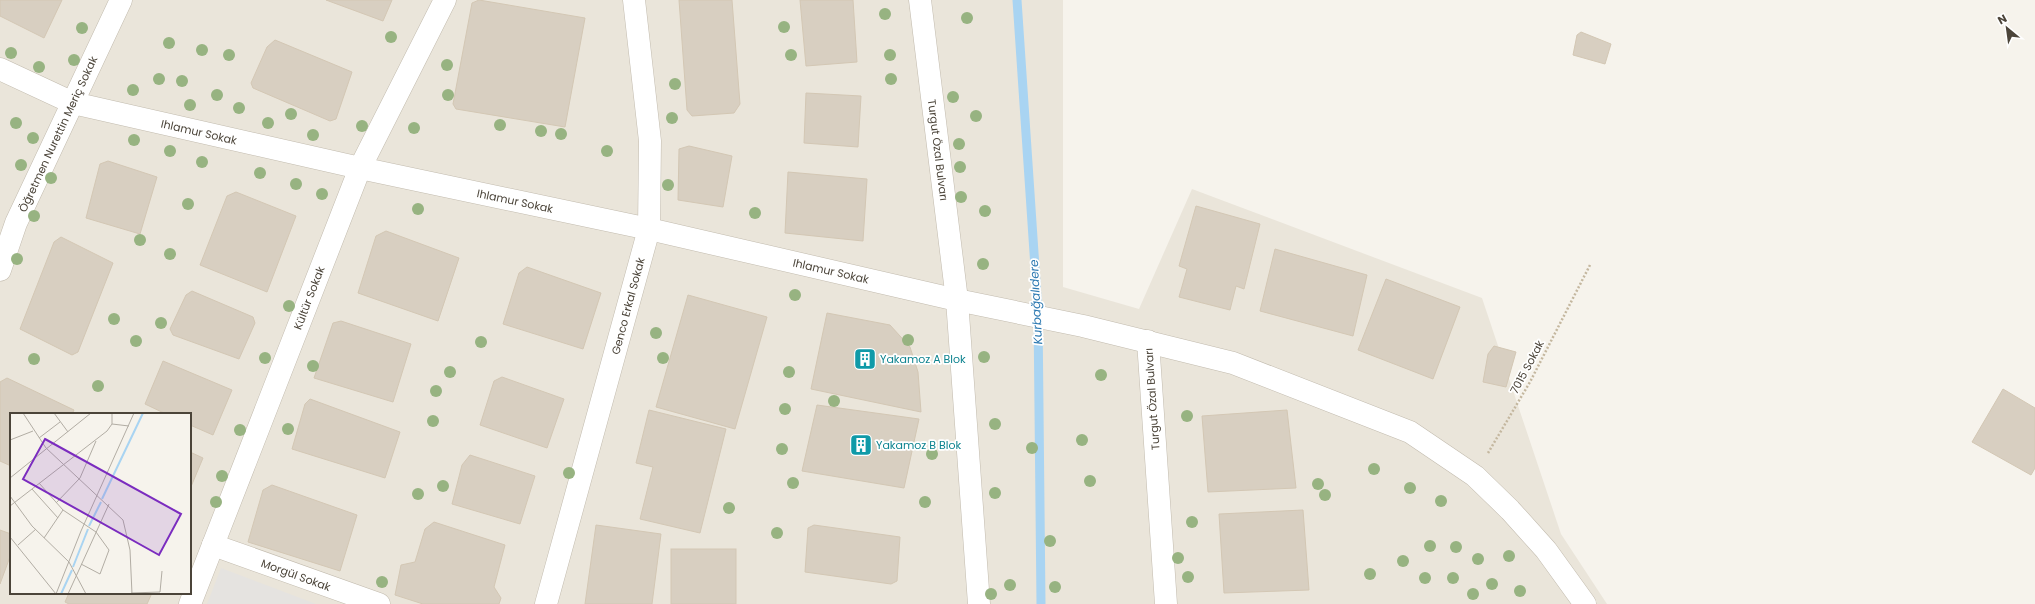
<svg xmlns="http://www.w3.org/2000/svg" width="2035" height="604" viewBox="0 0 2035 604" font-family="Poppins,sans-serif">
	<rect width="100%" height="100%" fill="#f6f3ec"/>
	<path fill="#eae5da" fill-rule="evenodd" d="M0 0H1063V287L1139 309 1192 189 1482 298 1561 534 1607 604H0ZM11 414H190V593H11Z"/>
	<polygon fill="#e5e3e0" points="221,568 316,604 207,604"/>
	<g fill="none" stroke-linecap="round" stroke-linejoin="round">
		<polyline stroke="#a9d4f2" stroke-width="9" points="1017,0 1038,312 1041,604"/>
	</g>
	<g fill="#d8cfc1" stroke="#d3c7b4">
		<polygon points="0,0 62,0 44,38 0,16"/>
		<polygon points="326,0 392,0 383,21"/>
		<polygon points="479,0 585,18 565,127 456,109 453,104 472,3"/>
		<polygon points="679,0 732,0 740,104 734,113 692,116 687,110"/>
		<polygon points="800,0 853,0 857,62 806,66"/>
		<polygon points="1581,32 1611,44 1605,64 1573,55 1577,35"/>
		<polygon points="275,40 352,72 336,119 330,121 253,88 251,83 267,47"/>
		<polygon points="806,93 861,96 858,147 804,143"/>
		<polygon points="689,146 732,156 723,207 678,200 679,149"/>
		<polygon points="108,161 157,177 140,234 86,218 100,164"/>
		<polygon points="788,172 867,179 863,241 785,233"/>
		<polygon points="236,192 296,216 267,292 200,265 227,196"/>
		<polygon points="1196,206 1260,224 1244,289 1236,286 1230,310 1179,297 1187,269 1179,266"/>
		<polygon points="386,231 459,258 438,321 358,293 376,236"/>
		<polygon points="61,237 113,263 78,352 72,355 20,329 54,242"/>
		<polygon points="1275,249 1367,275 1353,336 1260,311"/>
		<polygon points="527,267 601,293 583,349 503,324 519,273"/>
		<polygon points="1386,279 1460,307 1433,379 1358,350"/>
		<polygon points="192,291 253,317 255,323 239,359 173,335 170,329 186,295"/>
		<polygon points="688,295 767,317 735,429 656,407"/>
		<polygon points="827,313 890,325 910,347 918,372 921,412 811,389"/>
		<polygon points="341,321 411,344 393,402 314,378 333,323"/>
		<polygon points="1494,346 1516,352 1506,387 1483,382 1488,354"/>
		<polygon points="163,361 232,390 213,435 190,425 190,414 166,414 145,404"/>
		<polygon points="502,377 564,399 547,448 480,425 494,381"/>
		<polygon points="7,378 74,410 72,414 11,414 11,466 0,461 0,382"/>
		<polygon points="2003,389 2035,408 2035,468 2031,475 1972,442"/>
		<polygon points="310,399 400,432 385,478 292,449 305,404"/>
		<polygon points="817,405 919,419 904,488 802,471"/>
		<polygon points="649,410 726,429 700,533 640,519 653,467 636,463"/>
		<polygon points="1287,410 1296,488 1208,492 1202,416"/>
		<polygon points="190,452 203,458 190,489"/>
		<polygon points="470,455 535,476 520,524 452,504 462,465"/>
		<polygon points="272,485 357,515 340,571 248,542 263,490"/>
		<polygon points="1303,510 1309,590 1224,593 1219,514"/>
		<polygon points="434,522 505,545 494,587 501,598 499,604 423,604 395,595 401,565 415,562 425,529"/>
		<polygon points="596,525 661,534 652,604 585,604"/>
		<polygon points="814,525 900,537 897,581 891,584 805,572 808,528"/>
		<polygon points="0,530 11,534 11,554 0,584"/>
		<rect x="671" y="549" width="65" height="55"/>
		<polygon points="69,593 152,593 147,604 69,604 65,602"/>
	</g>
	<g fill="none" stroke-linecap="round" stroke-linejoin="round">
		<g stroke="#c2bbae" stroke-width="23">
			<g id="minor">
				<polyline points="920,0 957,300 979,604"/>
				<polyline points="0,69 73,103 360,168 649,229 957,300 1083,326 1233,363 1410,432 1475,476 1510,510 1546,550 1585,604"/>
				<polyline points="0,270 16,223 121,0"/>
				<polyline points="1148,341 1166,604"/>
				<polyline points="213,545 379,604"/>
				<polyline points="190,604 360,168 445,0"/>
				<polyline points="546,604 649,229 650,141 634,0"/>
			</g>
		</g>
		<polyline stroke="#c4b79f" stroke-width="2.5" stroke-dasharray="2 2" stroke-linecap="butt" points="1488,453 1530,382 1590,265"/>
		<use href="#minor" stroke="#fff" stroke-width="22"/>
	</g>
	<g fill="#97b381">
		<circle cx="885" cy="14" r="6"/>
		<circle cx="967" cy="18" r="6"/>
		<circle cx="784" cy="27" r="6"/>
		<circle cx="82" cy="28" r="6"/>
		<circle cx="391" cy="37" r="6"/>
		<circle cx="169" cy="43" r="6"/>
		<circle cx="202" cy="50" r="6"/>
		<circle cx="11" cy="53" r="6"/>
		<circle cx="229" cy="55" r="6"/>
		<circle cx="791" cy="55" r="6"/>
		<circle cx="890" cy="55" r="6"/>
		<circle cx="74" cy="60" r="6"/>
		<circle cx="447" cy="65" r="6"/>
		<circle cx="39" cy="67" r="6"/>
		<circle cx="159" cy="79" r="6"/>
		<circle cx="891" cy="79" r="6"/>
		<circle cx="182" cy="81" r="6"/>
		<circle cx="675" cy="84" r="6"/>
		<circle cx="133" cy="90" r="6"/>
		<circle cx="217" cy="95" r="6"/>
		<circle cx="448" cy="95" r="6"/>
		<circle cx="953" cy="97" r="6"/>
		<circle cx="190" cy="105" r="6"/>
		<circle cx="239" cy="108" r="6"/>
		<circle cx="291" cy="114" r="6"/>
		<circle cx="976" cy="116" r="6"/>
		<circle cx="672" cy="118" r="6"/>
		<circle cx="16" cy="123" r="6"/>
		<circle cx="268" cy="123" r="6"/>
		<circle cx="500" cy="125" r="6"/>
		<circle cx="362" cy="126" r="6"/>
		<circle cx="414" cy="128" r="6"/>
		<circle cx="541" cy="131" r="6"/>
		<circle cx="561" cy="134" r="6"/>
		<circle cx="313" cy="135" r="6"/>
		<circle cx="33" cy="138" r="6"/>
		<circle cx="134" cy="140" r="6"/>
		<circle cx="959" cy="144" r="6"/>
		<circle cx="170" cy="151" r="6"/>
		<circle cx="607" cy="151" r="6"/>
		<circle cx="202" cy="162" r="6"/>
		<circle cx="21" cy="165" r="6"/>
		<circle cx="960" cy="167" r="6"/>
		<circle cx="260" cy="173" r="6"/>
		<circle cx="51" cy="178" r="6"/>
		<circle cx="296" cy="184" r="6"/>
		<circle cx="668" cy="185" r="6"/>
		<circle cx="322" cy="194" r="6"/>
		<circle cx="961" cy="197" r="6"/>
		<circle cx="188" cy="204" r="6"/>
		<circle cx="418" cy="209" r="6"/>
		<circle cx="985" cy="211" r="6"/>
		<circle cx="755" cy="213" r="6"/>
		<circle cx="34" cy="216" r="6"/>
		<circle cx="140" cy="240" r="6"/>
		<circle cx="170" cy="254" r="6"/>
		<circle cx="17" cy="259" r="6"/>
		<circle cx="983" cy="264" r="6"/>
		<circle cx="795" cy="295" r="6"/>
		<circle cx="289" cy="306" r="6"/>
		<circle cx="114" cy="319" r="6"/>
		<circle cx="161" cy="323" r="6"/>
		<circle cx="656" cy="333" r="6"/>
		<circle cx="908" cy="340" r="6"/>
		<circle cx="136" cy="341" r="6"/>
		<circle cx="481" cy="342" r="6"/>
		<circle cx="984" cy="357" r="6"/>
		<circle cx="265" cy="358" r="6"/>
		<circle cx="663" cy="358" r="6"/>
		<circle cx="34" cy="359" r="6"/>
		<circle cx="313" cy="366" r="6"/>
		<circle cx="450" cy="372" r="6"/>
		<circle cx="789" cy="372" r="6"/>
		<circle cx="1101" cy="375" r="6"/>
		<circle cx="98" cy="386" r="6"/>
		<circle cx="436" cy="391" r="6"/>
		<circle cx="834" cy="401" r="6"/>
		<circle cx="785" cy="409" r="6"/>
		<circle cx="1187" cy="416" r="6"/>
		<circle cx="433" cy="421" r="6"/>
		<circle cx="995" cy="424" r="6"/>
		<circle cx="288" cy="429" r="6"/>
		<circle cx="240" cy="430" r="6"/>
		<circle cx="1082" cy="440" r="6"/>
		<circle cx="1032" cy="448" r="6"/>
		<circle cx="782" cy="449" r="6"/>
		<circle cx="932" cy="454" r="6"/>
		<circle cx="1374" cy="469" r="6"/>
		<circle cx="569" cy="473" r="6"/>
		<circle cx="222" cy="476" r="6"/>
		<circle cx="1090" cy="481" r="6"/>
		<circle cx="793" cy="483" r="6"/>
		<circle cx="1318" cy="484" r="6"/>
		<circle cx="443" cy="486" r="6"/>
		<circle cx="1410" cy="488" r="6"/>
		<circle cx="995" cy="493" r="6"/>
		<circle cx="418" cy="494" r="6"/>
		<circle cx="1325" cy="495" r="6"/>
		<circle cx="1441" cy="501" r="6"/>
		<circle cx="216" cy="502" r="6"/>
		<circle cx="925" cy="502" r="6"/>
		<circle cx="729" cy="508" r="6"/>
		<circle cx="1192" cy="522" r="6"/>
		<circle cx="777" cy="533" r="6"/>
		<circle cx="1050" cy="541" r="6"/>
		<circle cx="1430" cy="546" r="6"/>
		<circle cx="1456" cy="547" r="6"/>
		<circle cx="1509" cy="556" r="6"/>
		<circle cx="1178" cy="558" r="6"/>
		<circle cx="1478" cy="559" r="6"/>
		<circle cx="1403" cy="561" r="6"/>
		<circle cx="1370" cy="574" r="6"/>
		<circle cx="1188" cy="577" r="6"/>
		<circle cx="1425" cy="578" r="6"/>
		<circle cx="1453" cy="578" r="6"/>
		<circle cx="382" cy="582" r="6"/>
		<circle cx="1492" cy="584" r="6"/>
		<circle cx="1010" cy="585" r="6"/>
		<circle cx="1055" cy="587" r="6"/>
		<circle cx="1520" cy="591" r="6"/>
		<circle cx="991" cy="594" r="6"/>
		<circle cx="1473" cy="594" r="6"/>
	</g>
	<defs>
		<g id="building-square" transform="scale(1.15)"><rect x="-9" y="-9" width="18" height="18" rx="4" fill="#0f9aa8" stroke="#fff"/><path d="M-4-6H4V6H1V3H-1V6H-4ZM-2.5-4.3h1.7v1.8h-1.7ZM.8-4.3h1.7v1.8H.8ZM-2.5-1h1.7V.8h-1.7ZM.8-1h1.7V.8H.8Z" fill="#fff"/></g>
	</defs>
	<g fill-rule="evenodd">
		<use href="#building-square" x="865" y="359"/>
		<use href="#building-square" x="861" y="445"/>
	</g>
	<g text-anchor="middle" stroke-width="3.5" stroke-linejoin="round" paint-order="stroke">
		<g font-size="11" fill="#4b4439" stroke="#fff">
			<text transform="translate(199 132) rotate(13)" y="4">Ihlamur Sokak</text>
			<text transform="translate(58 134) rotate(-65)" y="4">Öğretmen Nurettin Meriç Sokak</text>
			<text transform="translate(938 150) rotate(83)" y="4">Turgut Özal Bulvarı</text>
			<text transform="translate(515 201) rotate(12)" y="4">Ihlamur Sokak</text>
			<text transform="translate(831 271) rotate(13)" y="4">Ihlamur Sokak</text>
			<text transform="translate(309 298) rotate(-69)" y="4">Kültür Sokak</text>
			<text transform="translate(628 306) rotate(-75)" y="4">Genco Erkal Sokak</text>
			<text transform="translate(1527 367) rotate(-62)" y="4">7015 Sokak</text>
			<text transform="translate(1152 399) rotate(-94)" y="4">Turgut Özal Bulvarı</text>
			<text transform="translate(296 575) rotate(20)" y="4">Morgül Sokak</text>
		</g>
		<g font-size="11" fill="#0d838f" stroke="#fff" text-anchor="start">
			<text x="880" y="363">Yakamoz A Blok</text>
			<text x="876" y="449">Yakamoz B Blok</text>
		</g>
		<g font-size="12" font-style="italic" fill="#2e7ab2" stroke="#fff">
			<text transform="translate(1036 302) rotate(-93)" y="4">Kurbağalıdere</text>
		</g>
	</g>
	<g transform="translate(10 413)">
		<rect width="181" height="181" fill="#f6f3ec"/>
		<path fill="none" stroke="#a9d4f2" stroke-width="2" d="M92 86 133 0M79 113 91 89M63 154 78 116M51 181 62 157"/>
		<path fill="none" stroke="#b2ada4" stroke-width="1" d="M13 0 36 35 113 107 120 137 122 181M44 0 58 19M102 11 119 13M29 25 50 9M0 27 23 18M0 65 81 0M29 70 53 97 86 119 99 137 90 161 71 151M22 76 48 105M0 83 22 113 59 149 76 181M46 90 70 65 86 28M0 93 97 18 102 11V0M0 124 46 181M34 125 53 97M8 132 26 116M121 180 150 179 152 158M46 181 71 118 124 0M58 181 99 91"/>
		<path fill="#7b2cbf" fill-opacity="0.15" stroke="#7b2cbf" stroke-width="2" d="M35 26 171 101 149 142 13 66Z"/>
		<rect width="181" height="181" fill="none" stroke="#4b4439" stroke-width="2"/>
	</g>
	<g transform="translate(2007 28) rotate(331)" stroke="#ffffff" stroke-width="3" paint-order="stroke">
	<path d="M0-3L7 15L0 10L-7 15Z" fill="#4b4439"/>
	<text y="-6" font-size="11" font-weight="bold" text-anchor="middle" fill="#4b4439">N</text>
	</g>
</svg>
